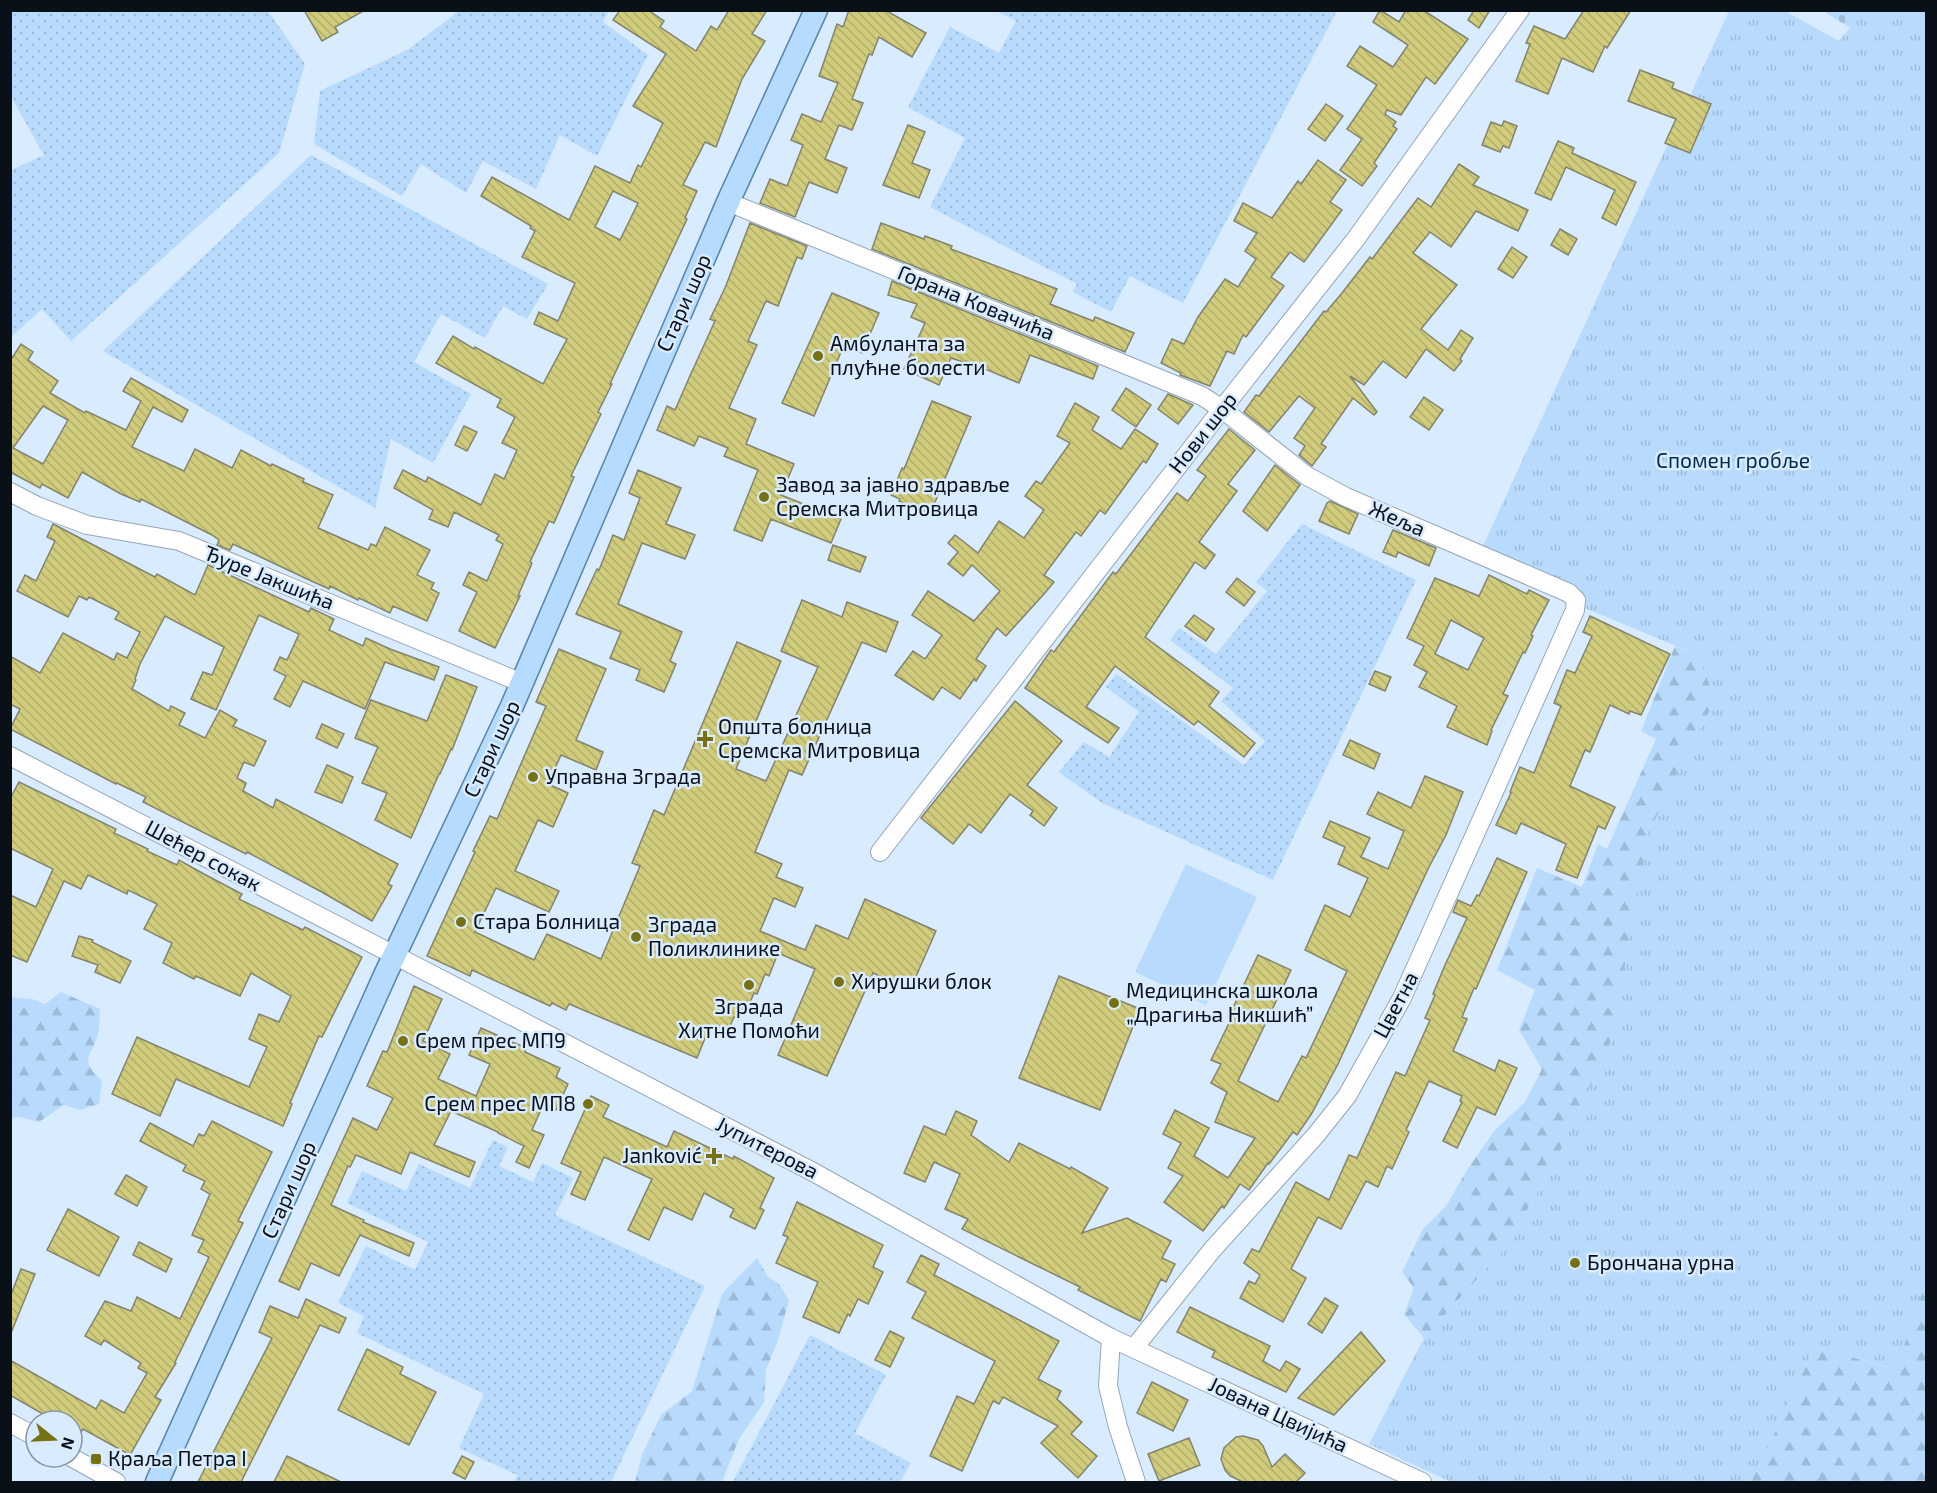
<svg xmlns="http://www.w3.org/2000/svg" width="1937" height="1493" viewBox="0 0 1937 1493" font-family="'Exo 2',sans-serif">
	<defs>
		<pattern id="forest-firs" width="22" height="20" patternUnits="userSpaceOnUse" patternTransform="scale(1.5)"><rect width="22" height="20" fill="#b8dbfd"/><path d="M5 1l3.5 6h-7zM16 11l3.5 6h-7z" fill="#9dbbd8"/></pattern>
		<pattern id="cemetery-stones" width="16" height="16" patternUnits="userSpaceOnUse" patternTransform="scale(1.5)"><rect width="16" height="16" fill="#b8dbfd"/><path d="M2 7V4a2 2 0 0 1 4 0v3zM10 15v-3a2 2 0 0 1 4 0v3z" fill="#9dbbd8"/></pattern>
		<pattern id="park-tufts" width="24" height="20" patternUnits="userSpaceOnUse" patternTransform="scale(1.5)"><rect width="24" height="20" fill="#b8dbfd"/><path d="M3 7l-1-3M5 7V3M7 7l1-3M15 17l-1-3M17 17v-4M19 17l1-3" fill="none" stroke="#9dbbd8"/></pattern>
		<pattern id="garden-dots" width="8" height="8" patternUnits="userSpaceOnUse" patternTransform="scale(1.5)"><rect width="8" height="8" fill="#b8dbfd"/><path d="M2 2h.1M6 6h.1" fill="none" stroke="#9dbbd8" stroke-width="1.8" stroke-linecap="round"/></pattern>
		<pattern id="building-back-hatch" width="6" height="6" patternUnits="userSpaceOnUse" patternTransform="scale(1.5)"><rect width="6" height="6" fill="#d0cc7c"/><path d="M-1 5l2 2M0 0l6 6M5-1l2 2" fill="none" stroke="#b1ae6a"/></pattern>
	</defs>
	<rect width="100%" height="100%" fill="#d8ebff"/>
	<polygon fill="#b8dbfd" points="1186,864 1257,897 1206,1005 1135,972"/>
	<g fill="url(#forest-firs)">
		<polygon points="1675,646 1698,655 1716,700 1688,749 1623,979 1611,1041 1557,1158 1506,1247 1424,1338 1404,1314 1414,1288 1402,1272 1423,1229 1446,1206 1467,1170 1495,1130 1525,1102 1542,1069 1519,1030 1535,990 1497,970 1537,868 1582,887 1598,844 1607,849 1656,739 1641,731"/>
		<path d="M61 992 100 1009C99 1017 100 1026 98 1034 91 1059 78 1058 102 1081L99 1104 80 1110 64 1105 39 1122 19 1117 11 1118V997L32 999 45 1004Z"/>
		<polygon points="757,1258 768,1277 779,1284 789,1300 778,1340 766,1370 764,1402 739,1439 722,1482 635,1482 642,1455 661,1415 692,1391 722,1294"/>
		<polygon points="1926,1282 1926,1482 1751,1482 1815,1347 1895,1369"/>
	</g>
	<polygon fill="url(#cemetery-stones)" points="1823,11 1859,11 1850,28"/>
	<polygon fill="url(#park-tufts)" points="1729,11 1785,11 1839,41 1850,28 1859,11 1926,11 1926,1282 1896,1369 1815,1347 1751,1482 1451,1482 1369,1444 1424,1338 1506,1247 1557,1158 1611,1041 1649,832 1688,749 1716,700 1698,655 1587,609 1483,546"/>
	<g fill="url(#garden-dots)">
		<polygon points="11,10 268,11 305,64 279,153 71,341 42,309 11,337 11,170 44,155 11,97"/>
		<polygon points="459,11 609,11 603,22 648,55 597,156 560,135 536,189 483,161 466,193 421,164 402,196 314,144 320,91 409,49"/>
		<polygon points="996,11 1337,11 1183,303 1130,276 1111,312 1073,292 1077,284 930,207 965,138 908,107 950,27 999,53 1016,21"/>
		<polygon points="311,155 548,284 527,319 503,306 485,338 441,314 414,362 471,394 433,463 391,439 375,508 103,351"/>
		<polygon points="1302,524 1416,580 1273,880 1102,803 1059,772 1084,742 1109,757 1139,712 1106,687 1116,674 1244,765 1265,741 1221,701 1233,688 1170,640 1179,628 1216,654 1267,591 1256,582"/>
		<polygon points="493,1140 508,1147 499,1166 533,1182 542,1163 573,1178 555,1215 705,1286 611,1482 514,1482 517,1475 459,1448 484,1394 357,1333 364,1316 338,1303 366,1246 415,1270 428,1242 347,1203 362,1171 406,1191 419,1164 470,1188"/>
		<polygon points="810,1335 886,1375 855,1433 911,1463 900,1482 733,1482"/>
	</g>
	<g fill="url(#building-back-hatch)" stroke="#84836c" stroke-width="1.5" fill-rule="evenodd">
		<polygon points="304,10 365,10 335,27 338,32 322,41"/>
		<path d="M620 10H648L664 21 660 27 696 51 711 26 717 30 729 10H767L752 34 765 41 742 79 716 147 705 142 683 185 697 191 685 218 687 219 610 384H612L598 412 601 414 571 476 574 477 554 523 549 521 530 562 532 563 518 596H520L495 648 459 631 477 592 463 585 469 572 487 581 503 544 496 540 499 535 454 512 448 527 429 519 433 510 394 488 403 470 426 482 428 477 481 505 495 474 504 479 517 450 502 443 515 417 497 407 501 399 436 363 453 336 474 349 475 347 543 384 567 339 534 324 539 312 558 321 575 283 522 257 535 231 530 228 531 226 481 196 492 177 569 220 595 166 630 183 638 165 641 167 663 123 633 106 666 54 613 20ZM613 191 638 203 620 240 595 227Z"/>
		<polygon points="849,10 885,10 926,33 912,57 879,37 872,55 869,54 852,99 863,103 852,130 839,125 825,159 847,168 837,193 809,182 795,217 760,203 770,179 787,186 803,145 791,140 802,114 821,122 838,83 819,76 837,24 843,27"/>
		<polygon points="1380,10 1399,22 1406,10 1423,10 1468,39 1435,84 1426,77 1401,115 1387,110 1385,114 1396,122 1393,126 1397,129 1374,163 1377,166 1362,186 1340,170 1362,139 1347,129 1377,85 1347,66 1360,46 1393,67 1408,45 1373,22"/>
		<polygon points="1474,10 1490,10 1479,28 1468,20"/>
		<polygon points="1584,10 1631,10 1607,48 1605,46 1593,72 1562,58 1548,94 1516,81 1530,44 1526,43 1534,26 1565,39"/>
		<polygon points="1640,70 1674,83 1672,88 1711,104 1690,153 1665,143 1676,119 1628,101"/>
		<polygon points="1326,104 1343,116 1325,141 1308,129"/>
		<polygon points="1504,121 1517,126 1509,148 1503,146 1500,152 1482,145 1491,122 1502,126"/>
		<polygon points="908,125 925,132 912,163 930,170 919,198 883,185"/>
		<polygon points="1558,141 1574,148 1572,153 1636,182 1616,225 1602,218 1615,190 1566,167 1551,200 1535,193"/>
		<polygon points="1318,160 1346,180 1330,202 1342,210 1304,262 1290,252 1271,277 1284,286 1246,337 1243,335 1234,354 1227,351 1210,386 1180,375 1181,373 1161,363 1172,339 1184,344 1198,317 1225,279 1238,287 1256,259 1245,251 1257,233 1234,221 1243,203 1272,218 1298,181 1301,184"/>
		<polygon points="1459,164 1479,177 1473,185 1528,210 1518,231 1476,211 1451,247 1430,232 1413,253 1457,285 1421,329 1448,350 1461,330 1473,338 1460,359 1462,361 1454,371 1426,349 1406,378 1383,361 1364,385 1350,376 1377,412 1374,415 1353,398 1321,444 1326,447 1312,466 1299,455 1305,446 1294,438 1315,408 1299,396 1269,432 1244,412 1256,395 1259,396 1324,311 1326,312 1342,293 1370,257 1372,259 1418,198 1431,207"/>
		<polygon points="750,223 807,246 802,259 797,257 778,306 766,301 748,341 757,345 729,408 756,419 746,444 794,464 781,495 841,519 831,543 771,519 762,541 734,530 758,470 724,456 728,448 699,436 694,446 657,430 667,406 675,410 689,378 715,321 710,319 725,288"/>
		<polygon points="881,223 924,239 925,236 952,246 951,249 1057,289 1050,304 1093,321 1095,317 1134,333 1125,352 872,249"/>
		<polygon points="1560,229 1577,239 1568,255 1551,245"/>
		<polygon points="1512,247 1527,257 1513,278 1498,269"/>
		<polygon points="892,281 1098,366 1093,379 1030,355 1019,383 966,361 966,363 951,358 939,385 904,369 925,323 911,317 917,304 888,295"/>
		<polygon points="832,293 879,313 862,353 844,345 814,416 782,403"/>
		<path d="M21 344 33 352 28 360 58 381 50 393 85 413 86 411 126 430 141 401 123 391 131 378 188 410 182 422 153 407 132 447 184 471 195 449 232 468 241 450 271 466 272 464 304 479 303 482 333 495 318 528 368 550 371 544 376 546 385 527 430 550 417 575 434 583 431 589 439 593 427 621 393 606 390 613 359 598 358 600 330 586 329 589 305 578 233 544 230 550 217 545 219 540 212 535 141 499 140 502 121 494 82 472 68 498 42 484 40 488 10 472V361ZM43 406 68 420 43 464 13 448Z"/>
		<polygon points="1126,388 1151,405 1136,427 1112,410"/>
		<polygon points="1168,394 1193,405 1178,424 1158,409"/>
		<polygon points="1424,397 1443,410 1429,430 1410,417"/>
		<polygon points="932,401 971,417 930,514 899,501 900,499 891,495 902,468 904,469"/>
		<polygon points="1075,403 1099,417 1092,430 1121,449 1135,429 1158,444 1146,463 1143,461 1105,514 1100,510 1081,536 1076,532 1044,575 1054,582 1044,594 1006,636 997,628 976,659 986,666 976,681 974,679 960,699 942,687 933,700 895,675 913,651 925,659 942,635 912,615 928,591 974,621 1000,591 972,565 963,576 948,564 958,552 948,543 955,535 978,553 999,521 1024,538 1044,510 1025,496 1036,481 1041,484 1070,443 1057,436"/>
		<polygon points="464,426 477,432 467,451 455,445"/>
		<polygon points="1229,429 1255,450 1228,484 1237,491 1199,542 1215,555 1205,569 1195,562 1145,637 1219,692 1209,706 1255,743 1244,757 1198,721 1194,725 1115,666 1086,707 1119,728 1108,743 1025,688 1051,650 1054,652 1113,572 1116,574 1177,493 1188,501 1206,476 1197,470"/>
		<polygon points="1275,465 1300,485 1267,531 1243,511"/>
		<polygon points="638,470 681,488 666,524 695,535 685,559 642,543 618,604 682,632 670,661 676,664 664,692 636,680 640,670 610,658 621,632 576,614 597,569 599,570 613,535 624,540 640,498 629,493"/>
		<polygon points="1330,501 1358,514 1349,534 1319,521 1327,503"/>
		<polygon points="53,524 155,577 157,574 195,595 208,565 309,612 311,608 334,619 329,630 363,646 366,638 390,649 439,667 434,680 385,662 365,709 303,681 290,707 274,699 286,676 274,670 280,657 287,660 299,634 259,615 216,710 191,699 203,672 212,675 224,647 165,616 140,664 135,679 136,680 132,689 169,711 171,706 185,713 179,725 205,738 220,710 237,720 233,726 266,741 254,766 244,762 237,778 246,783 243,791 273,808 276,799 398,864 388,884 392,886 372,921 320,891 247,852 246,854 143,802 146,797 117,783 116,784 10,729 20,709 10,704 10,656 40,673 63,633 114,660 117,653 127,658 140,632 115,619 119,612 89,597 87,600 79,596 68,617 17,591 25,575 36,581 55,541 47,537"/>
		<polygon points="1393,530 1436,548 1429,566 1398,552 1396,557 1383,552"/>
		<polygon points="833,545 866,557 860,572 828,560"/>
		<path d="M1489 575 1527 594 1529 590 1549 600 1531 635 1533 636 1525 653 1523 652 1503 694 1508 696 1491 730 1492 731 1487 745 1447 727 1457 706 1419 687 1427 672 1414 665 1424 646 1407 638 1435 578 1479 596ZM1451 620 1484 638 1468 670 1435 654Z"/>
		<polygon points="1237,578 1255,592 1244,606 1226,592"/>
		<polygon points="802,600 842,617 847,602 898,622 886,652 862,642 802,775 789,770 755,852 782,864 776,877 803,888 795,907 774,898 760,931 805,950 816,925 848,939 865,899 936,931 910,990 873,973 827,1076 778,1055 815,969 778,953 769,976 765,974 757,994 754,993 749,1005 745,1003 738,1019 734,1017 727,1033 710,1026 697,1058 569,1004 566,1010 552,1003 550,1006 472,970 470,976 427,956 475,852 473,851 490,816 497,819 546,706 536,702 559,649 606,669 576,740 603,752 596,770 561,755 548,784 568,793 553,827 538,820 515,871 559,891 549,912 496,888 475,932 534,960 547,934 601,959 640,866 632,863 654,810 664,815 737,642 781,661 736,769 766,781 818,667 781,651"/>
		<polygon points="1194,615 1214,629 1206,641 1185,626"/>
		<polygon points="1590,616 1670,654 1641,715 1630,711 1629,714 1610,705 1590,752 1585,750 1570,786 1615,807 1605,829 1598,826 1577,878 1556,870 1566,844 1521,823 1516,834 1496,825 1511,793 1510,792 1520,767 1534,773 1561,706 1554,703 1567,670 1575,673 1592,636 1583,632"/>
		<polygon points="1375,671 1391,677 1385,691 1369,684"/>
		<polygon points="446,675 477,687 452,750 451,749 440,774 439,774 411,838 375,820 387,793 362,783 378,747 355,738 371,700 427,721"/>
		<polygon points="1015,701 1062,741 1027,785 1057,808 1044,826 1030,815 1033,811 1010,794 981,833 969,824 953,844 921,818"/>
		<polygon points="322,724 344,734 337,748 316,738"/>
		<polygon points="1350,740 1380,754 1374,769 1343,755"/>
		<polygon points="327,765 353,777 342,803 315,792"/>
		<polygon points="1425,776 1463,792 1446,835 1428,869 1338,1064 1312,1113 1297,1135 1293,1132 1269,1164 1268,1163 1249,1190 1240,1184 1224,1208 1222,1206 1203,1231 1164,1202 1183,1176 1168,1168 1181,1143 1163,1134 1175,1110 1209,1128 1194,1156 1228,1178 1255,1138 1215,1122 1227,1092 1211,1083 1221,1064 1211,1060 1232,1017 1229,1016 1258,955 1291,970 1238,1081 1278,1102 1302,1056 1306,1058 1347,971 1305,950 1325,905 1350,917 1368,878 1338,864 1345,847 1323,837 1330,821 1370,838 1361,857 1388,869 1404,831 1367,814 1378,792 1411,808"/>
		<polygon points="19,782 116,829 114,833 148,849 147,851 177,865 179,860 204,874 242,894 239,899 303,930 305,927 362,957 322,1037 319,1036 290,1103 292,1104 283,1126 176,1079 160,1116 112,1094 137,1037 249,1087 267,1047 249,1039 259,1014 279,1022 291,996 251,973 240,996 196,976 194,979 163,963 172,943 144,929 157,904 128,890 127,894 88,875 81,889 64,881 27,962 10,955 10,895 36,907 53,869 10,848 10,799"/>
		<polygon points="1497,858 1527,872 1476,989 1474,988 1462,1017 1467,1019 1453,1051 1495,1071 1499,1060 1517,1068 1495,1115 1477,1107 1457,1148 1443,1141 1462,1102 1460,1101 1462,1096 1429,1081 1406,1130 1409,1132 1392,1169 1387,1166 1378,1187 1366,1181 1341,1229 1318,1217 1291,1269 1306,1278 1283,1322 1240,1298 1249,1281 1255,1284 1260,1275 1244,1263 1252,1249 1259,1252 1296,1182 1329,1200 1349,1155 1357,1158 1396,1072 1405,1076 1430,1020 1425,1018 1435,995 1433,994 1445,965 1467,918 1453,912 1458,900 1471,906 1477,895 1479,896"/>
		<polygon points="79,936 93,940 92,942 131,961 120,983 95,972 98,965 72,956"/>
		<polygon points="1059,976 1140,1009 1100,1110 1019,1078"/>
		<polygon points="414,986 442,999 423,1041 450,1054 438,1079 476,1096 490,1064 469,1055 481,1028 526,1048 525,1052 560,1068 556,1077 568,1084 556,1110 544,1103 532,1130 544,1135 529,1168 516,1162 524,1146 498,1133 498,1132 451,1111 434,1145 475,1162 469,1177 410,1152 401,1174 356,1155 350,1167 348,1166 331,1205 364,1220 363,1222 414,1243 409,1256 360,1235 339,1276 311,1263 299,1290 279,1281 353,1118 377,1130 393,1098 367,1086 383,1051 387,1052"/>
		<polygon points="591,1096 609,1105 603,1117 667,1147 674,1131 733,1159 734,1156 774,1178 760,1208 764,1210 755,1229 730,1217 734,1209 704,1193 692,1220 664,1207 649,1240 628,1230 652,1179 604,1157 585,1200 571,1194 581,1172 561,1163"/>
		<polygon points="956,1111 977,1121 971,1135 1009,1162 1019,1143 1070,1169 1071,1167 1108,1188 1082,1233 1127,1218 1171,1241 1162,1258 1175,1264 1166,1282 1161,1279 1140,1321 1078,1290 1080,1287 962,1229 968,1219 945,1209 960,1174 934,1162 925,1182 904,1173 924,1126 945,1135"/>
		<polygon points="212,1121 272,1152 238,1221 243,1223 175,1362 176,1363 155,1397 161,1400 130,1455 83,1429 72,1446 72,1421 55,1421 10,1395 10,1360 96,1409 101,1400 124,1413 147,1373 138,1368 141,1363 104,1340 101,1345 85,1336 105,1301 131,1311 137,1297 180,1319 209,1257 198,1252 204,1240 192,1235 210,1194 201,1189 205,1181 183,1171 186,1165 140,1141 150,1123 193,1146 199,1134 204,1136"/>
		<polygon points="126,1175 147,1187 137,1206 115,1194"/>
		<polygon points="797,1202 883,1245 873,1267 883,1272 868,1304 858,1299 850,1316 848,1314 839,1333 803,1317 818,1282 776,1263 788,1237 783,1235"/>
		<polygon points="68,1209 119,1237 99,1276 47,1250"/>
		<polygon points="139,1242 172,1259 166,1272 133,1255"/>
		<polygon points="921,1255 939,1264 934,1275 1059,1341 1038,1379 1061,1391 1057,1399 1082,1422 1071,1434 1097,1456 1078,1478 1041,1443 1058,1426 1003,1397 999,1404 993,1401 962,1471 930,1456 957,1396 974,1404 995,1361 912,1318 926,1292 907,1282"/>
		<polygon points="21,1269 35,1274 11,1333 10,1297"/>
		<polygon points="1325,1298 1338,1306 1322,1333 1308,1324"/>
		<polygon points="306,1299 346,1318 339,1333 320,1325 241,1482 198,1482 272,1338 259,1332 270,1306 298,1318"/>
		<polygon points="1190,1307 1270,1346 1263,1361 1280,1371 1286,1361 1300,1369 1286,1392 1212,1357 1215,1351 1177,1332"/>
		<polygon points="890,1331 904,1338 890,1367 875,1360"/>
		<polygon points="1361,1332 1385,1361 1334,1415 1298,1398"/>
		<polygon points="367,1349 403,1367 400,1374 436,1392 409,1445 338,1410"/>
		<polygon points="1152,1382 1188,1400 1173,1431 1137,1413"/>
		<polygon points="1243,1436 1258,1440 1263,1446 1272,1467 1285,1454 1305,1473 1296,1482 1243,1482 1230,1476 1225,1470 1221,1459 1224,1448 1236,1437"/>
		<polygon points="1189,1438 1200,1465 1159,1481 1148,1454"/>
		<polygon points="287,1456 341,1482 274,1482"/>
		<polygon points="462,1456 474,1462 465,1479 453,1473"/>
	</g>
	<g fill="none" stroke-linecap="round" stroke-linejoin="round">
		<g stroke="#93a6b8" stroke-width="20">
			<g id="minor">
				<polyline points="728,202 1202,396 1222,409 1307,476 1346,497 1569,593 1576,600 1575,610 1402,998 1347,1096 1316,1135 1212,1250 1134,1348"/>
				<polyline points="10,492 37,506 87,525 179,541 522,683"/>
				<polyline points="10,756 815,1173 1111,1338 1422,1482"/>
				<polyline points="880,852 1222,409 1355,240 1520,10"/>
				<polyline points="1111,1338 1108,1386 1118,1427 1136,1482"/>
				<polyline points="10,1423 36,1437"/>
				<polyline points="71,1457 116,1482"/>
			</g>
		</g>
		<g stroke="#5984ad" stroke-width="25">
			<polyline id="major" points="157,1482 386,973 512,706 728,202 816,10"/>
		</g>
		<use href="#minor" stroke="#fff" stroke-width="18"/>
		<use href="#major" stroke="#b5dbfe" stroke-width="22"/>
	</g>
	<g fill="#767112" stroke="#d8ebff" stroke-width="2">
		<circle cx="818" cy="356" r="6"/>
		<circle cx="764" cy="497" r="6"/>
		<path d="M702 730h6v6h6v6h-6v6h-6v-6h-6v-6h6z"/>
		<circle cx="533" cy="777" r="6"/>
		<circle cx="461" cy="922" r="6"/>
		<circle cx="636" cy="937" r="6"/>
		<circle cx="839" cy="982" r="6"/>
		<circle cx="749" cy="985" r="6"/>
		<circle cx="1114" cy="1003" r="6"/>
		<circle cx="403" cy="1041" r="6"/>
		<circle cx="588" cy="1104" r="6"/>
		<path d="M711 1147h6v6h6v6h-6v6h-6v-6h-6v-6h6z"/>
		<circle cx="1575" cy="1263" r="6"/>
		<rect x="90" y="1453" width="12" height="12" rx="3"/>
	</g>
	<g text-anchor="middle" stroke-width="5" stroke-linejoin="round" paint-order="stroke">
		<g font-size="21" fill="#0a1017" stroke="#d8ebff">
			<text transform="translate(684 303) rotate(-66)" y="7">Стари шор</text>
			<text transform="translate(976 303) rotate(22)" y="7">Горана Ковачића</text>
			<text transform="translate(1203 433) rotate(-52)" y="7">Нови шор</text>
			<text transform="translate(1397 519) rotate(23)" y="7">Жеља</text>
			<text transform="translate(269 578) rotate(22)" y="7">Ђуре Јакшића</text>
			<text transform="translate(492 749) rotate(-65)" y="7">Стари шор</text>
			<text transform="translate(203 856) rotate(28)" y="7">Шећер сокак</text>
			<text transform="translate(1396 1005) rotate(-62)" y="7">Цветна</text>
			<text transform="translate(767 1148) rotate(27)" y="7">Јупитерова</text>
			<text transform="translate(289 1190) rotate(-66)" y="7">Стари шор</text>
			<text transform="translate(1278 1415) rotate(25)" y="7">Јована Цвијића</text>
		</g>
		<g font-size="21" fill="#0a1017" stroke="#d8ebff" text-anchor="start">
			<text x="830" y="351">Амбуланта за<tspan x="830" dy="24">плућне болести</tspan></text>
			<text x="776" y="492">Завод за јавно здравље<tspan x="776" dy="24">Сремска Митровица</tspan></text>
			<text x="718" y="734">Општа болница<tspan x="718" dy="24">Сремска Митровица</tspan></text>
			<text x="545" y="784">Управна Зграда</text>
			<text x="473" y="929">Стара Болница</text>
			<text x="648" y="932">Зграда<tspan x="648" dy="24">Поликлинике</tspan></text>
			<text x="851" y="989">Хирушки блок</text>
			<text x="1126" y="998">Медицинска школа<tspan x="1126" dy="24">„Драгиња Никшић”</tspan></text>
			<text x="749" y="1014" text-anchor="middle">Зграда<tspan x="749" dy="24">Хитне Помоћи</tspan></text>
			<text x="415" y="1048">Срем прес МП9</text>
			<text x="576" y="1111" text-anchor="end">Срем прес МП8</text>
			<text x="702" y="1163" text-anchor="end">Janković</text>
			<text x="1587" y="1270">Брончана урна</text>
			<text x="108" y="1466">Краља Петра I</text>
		</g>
		<g font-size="21" fill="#002c4f" stroke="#d8ebff">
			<text x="1733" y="468">Спомен гробље</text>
		</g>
	</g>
	<rect width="1937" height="1493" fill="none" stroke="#0a1017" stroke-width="24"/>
	<g transform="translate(54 1439) rotate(108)"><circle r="28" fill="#d8ebff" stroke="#8693a2" stroke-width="1.5"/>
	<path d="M0-4.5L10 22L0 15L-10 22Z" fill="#767112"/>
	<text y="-9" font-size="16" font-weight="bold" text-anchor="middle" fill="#0a1017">N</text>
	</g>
</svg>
